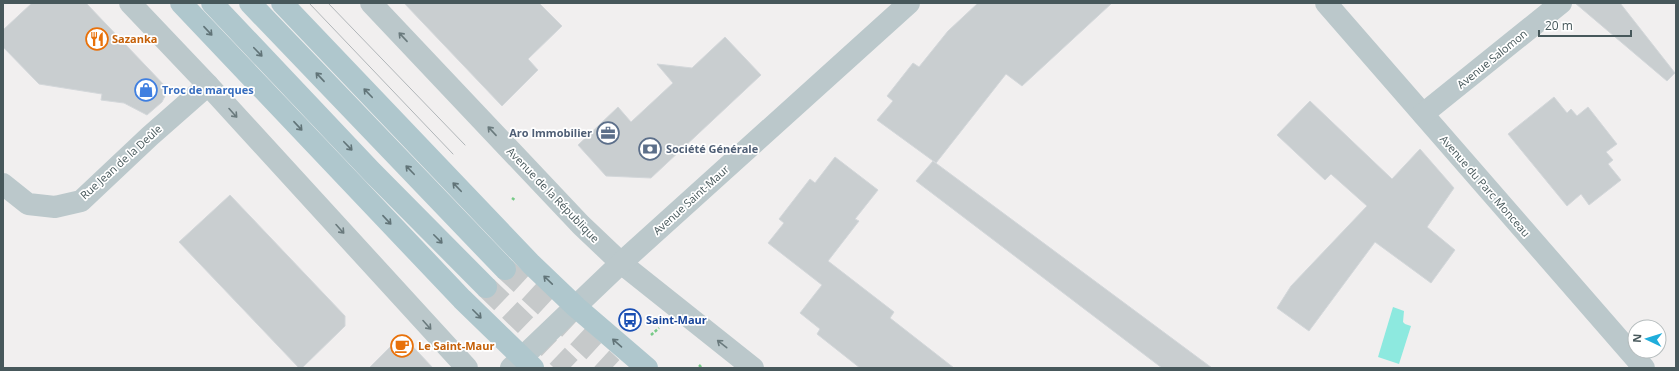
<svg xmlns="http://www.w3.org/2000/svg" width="1679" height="371" viewBox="0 0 1679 371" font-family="'Open Sans',sans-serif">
	<rect width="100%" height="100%" fill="#f1efef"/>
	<polygon fill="#8de9df" points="1393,307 1404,311 1403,322 1405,324 1411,326 1399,364 1378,357"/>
	<g fill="#c9ced0" stroke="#d3d7da">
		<polygon points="32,3 86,3 165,86 165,96 162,102 147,115 124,103 101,100 102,94 39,84 3,47 3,30"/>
		<polygon points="404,3 539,3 562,26 528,59 538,70 502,106"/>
		<polygon points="978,3 1112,3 1022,86 1006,74 936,163 877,120 893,101 887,96 913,63 919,67 948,31"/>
		<polygon points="1575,3 1620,3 1675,73 1667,81"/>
		<polygon points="725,37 761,75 651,178 606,176 578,145 618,107 631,122 673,83 657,64 692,68"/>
		<polygon points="1554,97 1567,113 1571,109 1577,116 1588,107 1617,144 1606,152 1613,160 1608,164 1621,180 1589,205 1581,194 1567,206 1508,134"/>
		<polygon points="1310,101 1392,179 1420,149 1454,188 1427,227 1455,250 1431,283 1375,242 1309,331 1277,308 1291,286 1367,206 1331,174 1325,180 1277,135"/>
		<polygon points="835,157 878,190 855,219 859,221 828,261 894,312 890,318 954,368 860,368 817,334 820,329 800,313 822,285 768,243 784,223 779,219 810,179 815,183"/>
		<polygon points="933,161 1212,368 1162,368 916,181"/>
		<polygon points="230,195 345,316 345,326 302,368 299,368 179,242"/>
		<polygon points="402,335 433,368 369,368"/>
	</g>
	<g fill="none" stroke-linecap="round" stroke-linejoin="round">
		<g stroke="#c6c9ca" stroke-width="22" stroke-dasharray="22 11" stroke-linecap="butt">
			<polyline points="505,269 612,368"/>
			<polyline points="486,287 570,368"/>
		</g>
		<g stroke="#77ca87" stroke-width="2.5" stroke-dasharray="3 2" stroke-linecap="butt">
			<polyline points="512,198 516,201"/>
			<polyline points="651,335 659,328"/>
			<polyline points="699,365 702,368"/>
		</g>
		<g stroke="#bbc8cb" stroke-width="22">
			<polyline points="130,3 208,85 467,368"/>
			<polyline points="371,3 581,225 621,263 753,368"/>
			<polyline points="1326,3 1644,368"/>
			<polyline points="1423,114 1561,3"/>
			<polyline points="3,184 28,204 55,207 81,201 150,136 208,85"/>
			<polyline points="511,368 621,263 909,3"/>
		</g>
		<g stroke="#afc7cd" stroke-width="22">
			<polyline points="181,3 462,299 533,368"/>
			<polyline points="212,3 372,172 486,287"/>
			<polyline points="250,3 505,269"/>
			<polyline points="282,3 531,264 576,307 647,368"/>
		</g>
		<g stroke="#b1b6b9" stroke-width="1">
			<polyline points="309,3 453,154"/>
			<polyline points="328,3 465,145"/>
		</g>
	</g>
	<defs><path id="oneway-shaft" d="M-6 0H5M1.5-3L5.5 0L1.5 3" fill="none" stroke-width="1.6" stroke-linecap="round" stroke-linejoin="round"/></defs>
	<g stroke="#617478">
		<use href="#oneway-shaft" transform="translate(208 31) rotate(47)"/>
		<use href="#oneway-shaft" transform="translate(258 52) rotate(46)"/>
		<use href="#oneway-shaft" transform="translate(320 77) rotate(-133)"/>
		<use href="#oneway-shaft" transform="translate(368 93) rotate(-134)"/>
		<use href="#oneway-shaft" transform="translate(298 126) rotate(47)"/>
		<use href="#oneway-shaft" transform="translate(348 146) rotate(46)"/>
		<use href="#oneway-shaft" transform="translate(410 170) rotate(-134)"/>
		<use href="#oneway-shaft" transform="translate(457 187) rotate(-134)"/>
		<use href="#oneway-shaft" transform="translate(387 220) rotate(47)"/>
		<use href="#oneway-shaft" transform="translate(438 239) rotate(45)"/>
		<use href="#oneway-shaft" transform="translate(548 280) rotate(-136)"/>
		<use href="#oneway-shaft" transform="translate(477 314) rotate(45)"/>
		<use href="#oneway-shaft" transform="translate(617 343) rotate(-139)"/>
	</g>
	<g stroke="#6a7a7d">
		<use href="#oneway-shaft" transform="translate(403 37) rotate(-133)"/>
		<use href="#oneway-shaft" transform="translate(233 113) rotate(48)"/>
		<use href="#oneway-shaft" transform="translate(492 131) rotate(-133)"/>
		<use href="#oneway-shaft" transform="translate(340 229) rotate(48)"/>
		<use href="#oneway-shaft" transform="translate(427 325) rotate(48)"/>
		<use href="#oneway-shaft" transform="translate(722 344) rotate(-142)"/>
	</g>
	<defs>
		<g id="restaurant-ring" transform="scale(1.15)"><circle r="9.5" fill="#fff" stroke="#e8710a" stroke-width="1.5"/><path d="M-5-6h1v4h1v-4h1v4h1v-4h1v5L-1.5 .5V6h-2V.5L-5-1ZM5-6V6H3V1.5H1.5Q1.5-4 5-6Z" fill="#e8710a"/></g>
		<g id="shop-ring" transform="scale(1.15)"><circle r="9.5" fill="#fff" stroke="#3f7fe0" stroke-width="1.5"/><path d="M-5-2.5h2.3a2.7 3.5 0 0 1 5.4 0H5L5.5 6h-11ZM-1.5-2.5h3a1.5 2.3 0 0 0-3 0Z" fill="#3f7fe0"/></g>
		<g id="office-ring" transform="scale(1.15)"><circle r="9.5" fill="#fff" stroke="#5c6f8a" stroke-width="1.5"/><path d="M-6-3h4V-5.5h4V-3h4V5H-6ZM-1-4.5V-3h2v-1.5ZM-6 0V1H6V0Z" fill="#5c6f8a"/></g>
		<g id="bank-ring" transform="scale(1.15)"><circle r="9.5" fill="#fff" stroke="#5c6f8a" stroke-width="1.5"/><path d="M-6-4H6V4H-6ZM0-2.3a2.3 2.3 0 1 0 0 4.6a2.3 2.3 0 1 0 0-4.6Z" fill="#5c6f8a"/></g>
		<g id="bus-ring" transform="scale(1.15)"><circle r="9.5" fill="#fff" stroke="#1a4fb4" stroke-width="1.5"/><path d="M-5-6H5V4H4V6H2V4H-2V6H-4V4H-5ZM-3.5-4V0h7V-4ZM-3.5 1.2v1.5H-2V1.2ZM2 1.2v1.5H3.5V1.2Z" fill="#1a4fb4"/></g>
		<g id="cafe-ring" transform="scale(1.15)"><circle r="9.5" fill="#fff" stroke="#e8710a" stroke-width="1.5"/><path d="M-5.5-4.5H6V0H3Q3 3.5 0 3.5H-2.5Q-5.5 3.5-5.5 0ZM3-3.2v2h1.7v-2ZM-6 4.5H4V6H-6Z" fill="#e8710a"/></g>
	</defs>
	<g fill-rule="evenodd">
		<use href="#restaurant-ring" x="97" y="39"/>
		<use href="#shop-ring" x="146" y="90"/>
		<use href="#office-ring" x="608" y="133"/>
		<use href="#bank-ring" x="650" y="149"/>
		<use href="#bus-ring" x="630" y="320"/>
		<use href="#cafe-ring" x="402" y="346"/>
	</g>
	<g text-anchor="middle" stroke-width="3.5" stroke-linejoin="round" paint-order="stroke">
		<g font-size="11" font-weight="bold" fill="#c56008" stroke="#fff" text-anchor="start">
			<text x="112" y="43">Sazanka</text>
			<text x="418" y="350">Le Saint-Maur</text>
		</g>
		<g font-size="11" fill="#47585b" stroke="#fff">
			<text transform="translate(1492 59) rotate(-39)" y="4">Avenue Salomon</text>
			<text transform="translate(121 162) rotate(-42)" y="4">Rue Jean de la Deûle</text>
			<text transform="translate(1485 186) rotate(49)" y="4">Avenue du Parc Monceau</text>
			<text transform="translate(553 195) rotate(46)" y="4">Avenue de la République</text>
			<text transform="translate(691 200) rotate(-42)" y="4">Avenue Saint-Maur</text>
		</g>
		<g font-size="11" font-weight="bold" fill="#366cbe" stroke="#fff" text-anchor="start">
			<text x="162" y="94">Troc de marques</text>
		</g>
		<g font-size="11" font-weight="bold" fill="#4e5e75" stroke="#fff" text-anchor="end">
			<text x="592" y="137">Aro Immobilier</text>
			<text x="666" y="153" text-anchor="start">Société Générale</text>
		</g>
		<g font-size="11" font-weight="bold" fill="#164399" stroke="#fff" text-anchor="start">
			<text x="646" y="324">Saint-Maur</text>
		</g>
	</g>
	<rect width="1679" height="371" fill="none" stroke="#47585b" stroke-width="8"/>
	<g transform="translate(1647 339) rotate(274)"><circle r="19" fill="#ffffff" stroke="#b5bcbd"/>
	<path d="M0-3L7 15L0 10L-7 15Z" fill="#1faddb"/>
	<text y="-6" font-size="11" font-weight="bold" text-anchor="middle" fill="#47585b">N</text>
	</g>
	<path d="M1539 30v6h92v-6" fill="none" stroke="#47585b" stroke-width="2"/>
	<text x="1545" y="30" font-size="12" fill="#47585b" stroke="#ffffff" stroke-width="3" paint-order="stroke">20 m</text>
</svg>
